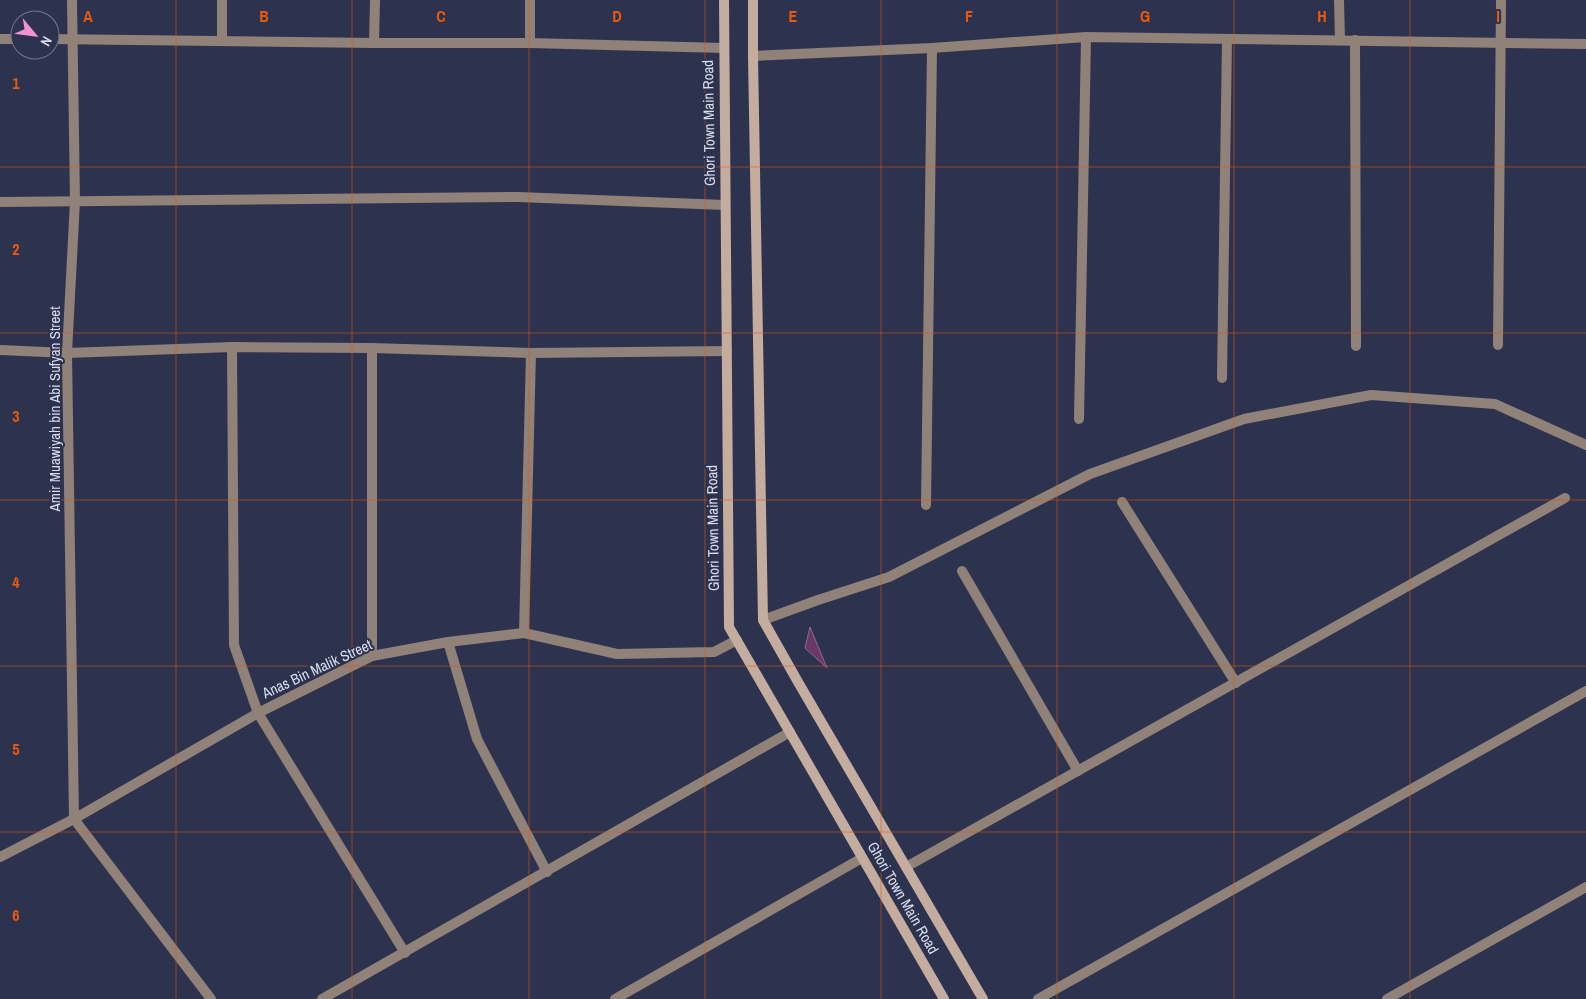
<svg xmlns="http://www.w3.org/2000/svg" width="1586" height="999" viewBox="0 0 1586 999" font-family="'Archivo Narrow',sans-serif">
	<rect width="100%" height="100%" fill="#2d334e"/>
	<polygon fill="#6b3866" stroke="#8a6e86" points="810,627 827,668 805,648"/>
	<g fill="none" stroke-linecap="round" stroke-linejoin="round">
		<g stroke="#908179" stroke-width="10">
			<polyline points="72,0 75,201 67,353 74,819 211,999"/>
			<polyline points="530,0 530,43"/>
			<polyline points="1339,0 1340,40"/>
			<polyline points="0,39 20,39"/>
			<polyline points="50,39 374,43 530,43 724,48"/>
			<polyline points="1355,40 1356,346"/>
			<polyline points="222,41 222,0"/>
			<polyline points="374,43 375,0"/>
			<polyline points="753,56 932,48 1086,37 1586,44"/>
			<polyline points="0,202 518,197 725,205"/>
			<polyline points="1498,345 1501,0"/>
			<polyline points="232,347 234,645 258,713 405,953"/>
			<polyline points="372,348 372,656"/>
			<polyline points="0,350 67,353 232,347 372,348 531,353 727,351"/>
			<polyline points="1222,378 1227,39"/>
			<polyline points="1079,419 1086,37"/>
			<polyline points="1122,502 1236,683"/>
			<polyline points="926,505 932,48"/>
			<polyline points="962,571 1078,771"/>
			<polyline points="763,620 818,600 889,577 1090,474 1244,419 1371,395 1495,404 1586,445"/>
			<polyline points="524,633 531,353"/>
			<polyline points="448,642 477,739 547,872"/>
			<polyline points="0,857 74,819 258,713 372,656 448,642 524,633 617,654 714,652 737,640"/>
			<polyline points="906,867 1565,498"/>
			<polyline points="322,999 790,732"/>
			<polyline points="615,999 862,858"/>
			<polyline points="1038,999 1586,691"/>
			<polyline points="1387,999 1586,887"/>
		</g>
		<g stroke="#c4ac9f" stroke-width="10">
			<polyline points="724,0 729,627 944,999"/>
			<polyline points="753,0 753,56 763,620 798,682 983,999"/>
		</g>
	</g>
	<path fill="none" stroke="#e8590c" stroke-width="1" stroke-opacity="0.55" d="M176 0V999M352 0V999M529 0V999M705 0V999M881 0V999M1057 0V999M1234 0V999M1410 0V999M0 167H1586M0 333H1586M0 500H1586M0 666H1586M0 832H1586"/>
	<g text-anchor="middle" stroke-width="4" stroke-linejoin="round" paint-order="stroke">
		<g font-size="15" fill="#d8dcee" stroke="#2d334e">
			<text transform="translate(709 123) rotate(-91)" y="5">Ghori Town Main Road</text>
			<text transform="translate(55 409) rotate(-90)" y="5">Amir Muawiyah bin Abi Sufyan Street</text>
			<text transform="translate(713 528) rotate(-91)" y="5">Ghori Town Main Road</text>
			<text transform="translate(317 669) rotate(-25)" y="5">Anas Bin Malik Street</text>
			<text transform="translate(903 898) rotate(60)" y="5">Ghori Town Main Road</text>
		</g>
	</g>
	<g font-size="16" text-anchor="middle" font-weight="bold" fill="#e8590c" stroke="#2d334e" stroke-width="4" stroke-linejoin="round" paint-order="stroke">
		<text x="88" y="22">A</text>
		<text x="264" y="22">B</text>
		<text x="441" y="22">C</text>
		<text x="617" y="22">D</text>
		<text x="793" y="22">E</text>
		<text x="969" y="22">F</text>
		<text x="1145" y="22">G</text>
		<text x="1322" y="22">H</text>
		<text x="1498" y="22">I</text>
		<text x="16" y="89">1</text>
		<text x="16" y="255">2</text>
		<text x="16" y="422">3</text>
		<text x="16" y="588">4</text>
		<text x="16" y="755">5</text>
		<text x="16" y="921">6</text>
	</g>
	<g transform="translate(35 35) rotate(119)"><circle r="24" fill="#2d334e" stroke="#71778e"/>
	<path d="M0-4L9 19L0 12L-9 19Z" fill="#f491d4"/>
	<text y="-8" font-size="14" font-weight="bold" text-anchor="middle" fill="#d8dcee">N</text>
	</g>
</svg>
